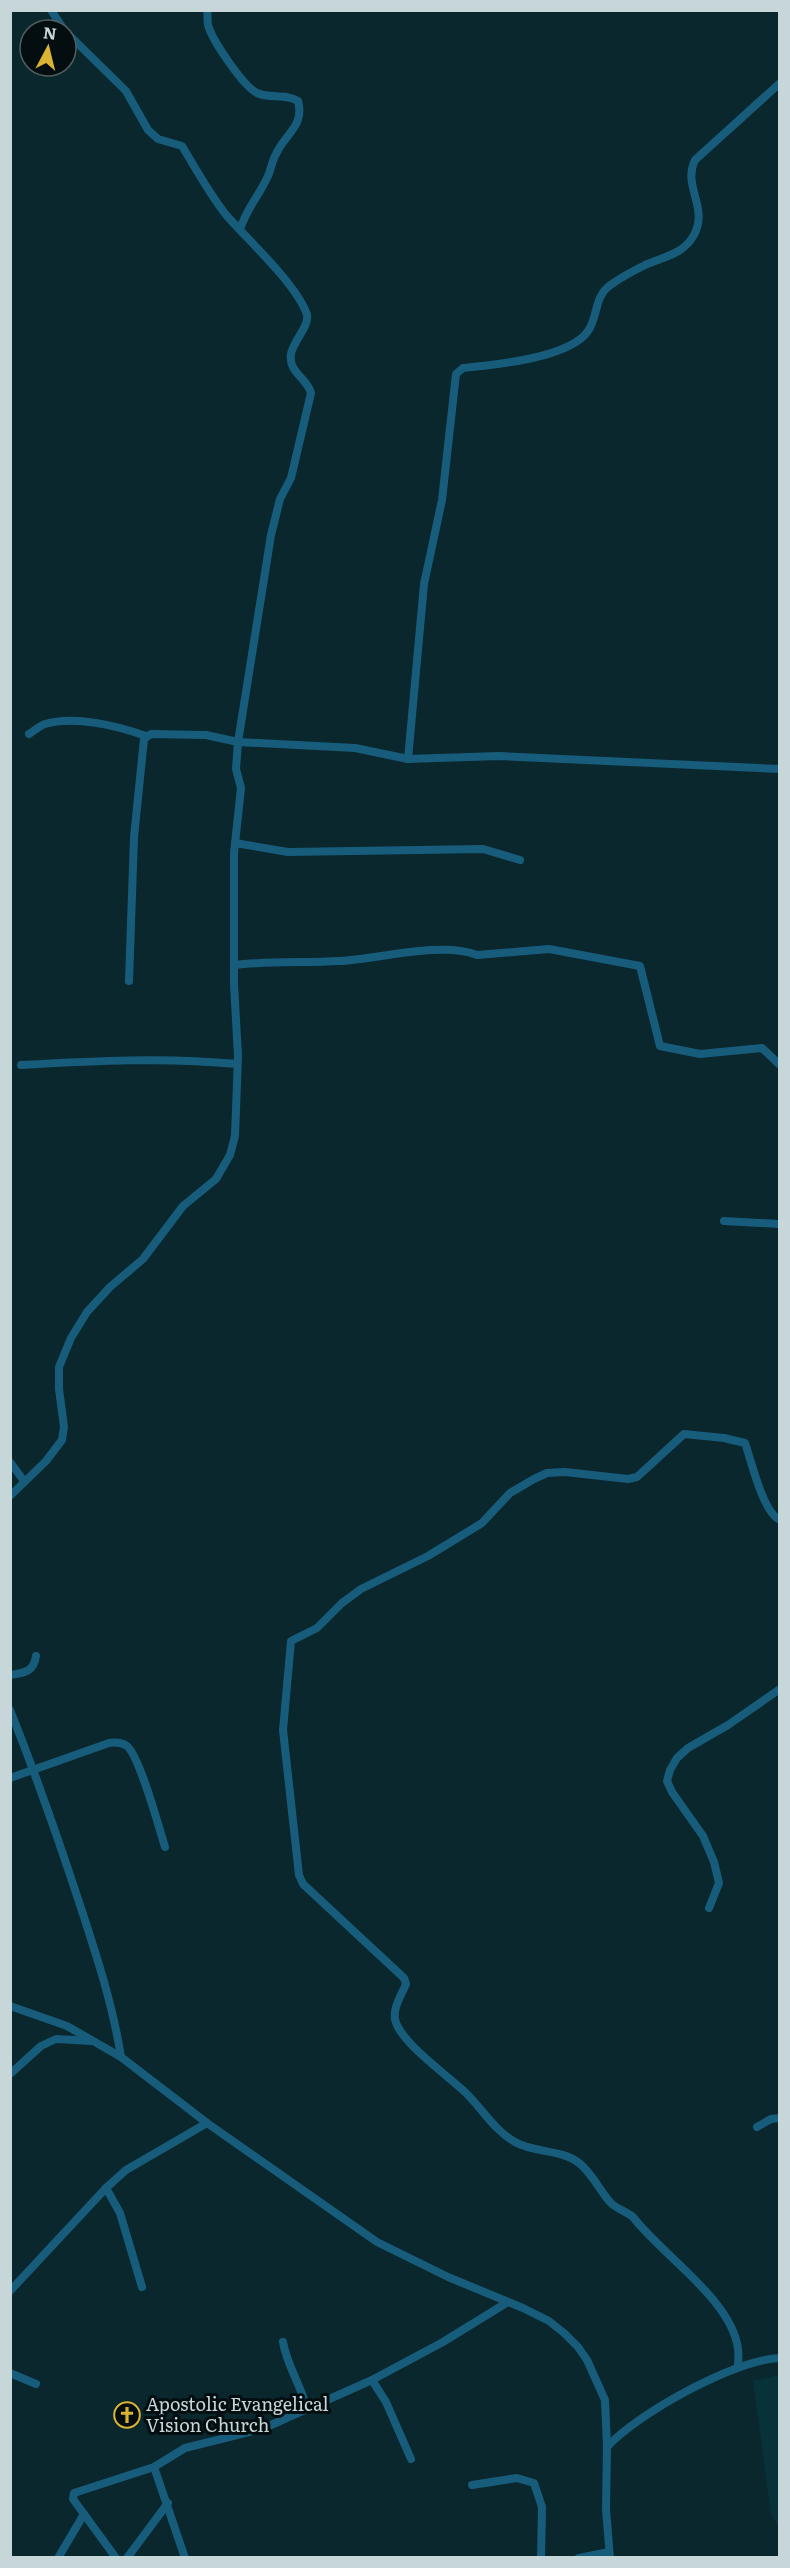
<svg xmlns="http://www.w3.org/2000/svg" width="790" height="2568" viewBox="0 0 790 2568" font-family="Literata,serif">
	<rect width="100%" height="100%" fill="#09272d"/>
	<polygon fill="#073239" points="779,2375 780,2375 779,2526 771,2515 753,2381"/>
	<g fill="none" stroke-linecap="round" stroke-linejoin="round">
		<g stroke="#185c7c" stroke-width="8">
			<polyline points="51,10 64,30"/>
			<path d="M207 10C208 15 207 21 208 25 212 40 243 86 257 93 270 99 285 93 298 101 305 126 285 134 276 154 272 161 271 169 268 176 259 196 248 206 240 229"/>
			<path d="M29 734C34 731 39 726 45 724 74 715 118 726 146 736"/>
			<path d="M408 759 424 584 442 500 456 374 463 368C494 365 570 358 588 331 598 317 594 298 609 286 620 278 633 271 645 265 663 257 684 254 694 235 709 207 682 186 695 160L780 83"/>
			<polyline points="235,843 288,852 483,849 520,860"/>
			<path d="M234 965C270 961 304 963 340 961 377 959 443 941 477 955L549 949 640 966 660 1046 700 1054 762 1048 780 1065"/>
			<polyline points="129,981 134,837 144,739 151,734 206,735 238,742 355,748 408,759 499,756 780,769"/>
			<path d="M21 1065C93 1061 165 1057 237 1064"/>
			<polyline points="724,1221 780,1224"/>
			<polyline points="10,1462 24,1481"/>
			<path d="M10 1496 46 1461 62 1440 64 1427 59 1389V1367L71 1338 87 1312 110 1287 143 1259 183 1206 216 1179 230 1155 235 1136 238 1056 234 984V853L241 788 236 769 238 742 271 535 280 499 291 478 311 393C307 378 288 372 291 354 293 340 312 325 306 312 294 282 249 241 227 216 210 195 196 169 182 146L158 139 148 130 126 91 66 32"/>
			<path d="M10 1675C24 1673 34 1672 36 1656"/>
			<path d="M10 1710C36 1775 59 1841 81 1908 97 1957 113 2006 121 2057"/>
			<path d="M10 1778 109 1743C115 1742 121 1742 127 1746 140 1757 159 1828 165 1847"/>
			<polyline points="709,1908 719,1883 714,1862 703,1836 672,1792 667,1781 670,1770 677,1758 688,1748 728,1725 780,1689"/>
			<polyline points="10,2006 67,2026 121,2057 207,2123 377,2242 448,2277 523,2308 549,2321 564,2333 578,2347 587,2360 605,2400 607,2447 606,2509 610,2558"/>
			<polyline points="10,2074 41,2046 56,2039 91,2041"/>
			<polyline points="757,2127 771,2119 780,2118"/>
			<polyline points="106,2188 120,2213 142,2287"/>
			<polyline points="10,2291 106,2188 126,2170 207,2123"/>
			<path d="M283 2342C287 2366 301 2385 307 2409"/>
			<path d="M738 2367C738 2361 739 2354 738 2349 732 2300 662 2255 633 2217 626 2211 616 2209 610 2202 600 2191 592 2173 579 2163 561 2149 534 2153 515 2142 494 2130 483 2110 467 2094 450 2077 399 2042 395 2019 393 2007 402 1994 406 1984L404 1978 303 1884 299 1875 283 1730 291 1641 317 1628 342 1603 361 1589 428 1556 482 1523 510 1493 534 1479 547 1473 565 1472 628 1479 637 1477 684 1434 724 1438 745 1443C751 1460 763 1513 780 1520"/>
			<polyline points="10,2373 36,2384"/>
			<polyline points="372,2380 386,2402 411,2459"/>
			<path d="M607 2447C637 2414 735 2359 780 2358"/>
			<polyline points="154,2467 185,2558"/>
			<polyline points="472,2485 517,2478 534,2483 542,2507 541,2558"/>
			<polyline points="58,2558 84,2514"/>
			<polyline points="116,2558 73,2499 74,2493 154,2467 185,2448 262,2429 372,2380 443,2342 508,2302"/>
			<polyline points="127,2558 168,2503"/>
			<polyline points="579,2558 609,2552"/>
		</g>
	</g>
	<defs>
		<g id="church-ring" transform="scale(1.35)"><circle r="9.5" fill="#040e10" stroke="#dab333" stroke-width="1.5"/><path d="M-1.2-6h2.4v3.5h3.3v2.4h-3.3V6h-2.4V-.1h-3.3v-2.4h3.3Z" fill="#dab333"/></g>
	</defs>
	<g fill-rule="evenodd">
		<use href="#church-ring" x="127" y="2415"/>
	</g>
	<g text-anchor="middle" stroke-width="6" stroke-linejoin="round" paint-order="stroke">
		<g font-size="18" fill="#c6d6d9" stroke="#040e10" text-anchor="start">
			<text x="146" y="2411">Apostolic Evangelical<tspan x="146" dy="21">Vision Church</tspan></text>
		</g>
	</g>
	<rect width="790" height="2568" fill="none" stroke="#c6d6d9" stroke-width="24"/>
	<g transform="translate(48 48) rotate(7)"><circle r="28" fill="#040e10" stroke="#525e60" stroke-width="1.5"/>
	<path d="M0-4.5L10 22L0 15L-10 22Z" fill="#dab333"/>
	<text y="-9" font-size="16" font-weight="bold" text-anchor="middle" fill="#c6d6d9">N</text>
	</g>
</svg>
